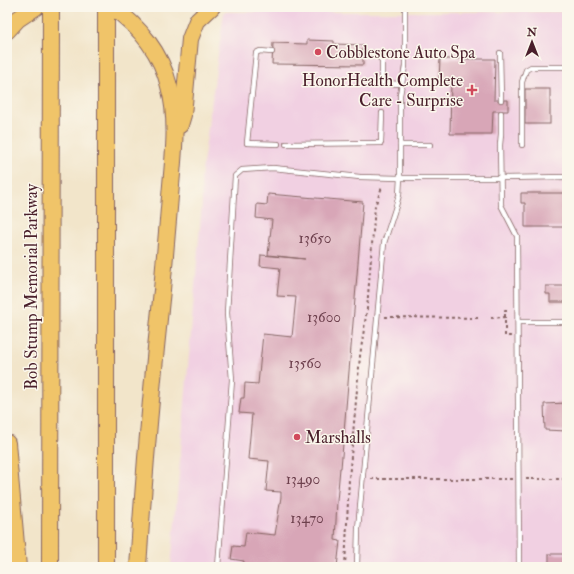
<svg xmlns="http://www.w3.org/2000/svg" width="574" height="574" viewBox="0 0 574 574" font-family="'IM FELL Double Pica',serif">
	<rect width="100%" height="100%" fill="#fbf7ec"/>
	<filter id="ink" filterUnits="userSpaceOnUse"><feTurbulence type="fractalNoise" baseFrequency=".025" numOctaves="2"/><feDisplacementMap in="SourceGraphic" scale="8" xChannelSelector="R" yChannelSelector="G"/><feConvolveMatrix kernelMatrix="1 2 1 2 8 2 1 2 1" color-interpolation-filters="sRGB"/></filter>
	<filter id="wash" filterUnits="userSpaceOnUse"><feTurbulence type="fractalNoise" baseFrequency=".012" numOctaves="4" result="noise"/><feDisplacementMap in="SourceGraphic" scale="16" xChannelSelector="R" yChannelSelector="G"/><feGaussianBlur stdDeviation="0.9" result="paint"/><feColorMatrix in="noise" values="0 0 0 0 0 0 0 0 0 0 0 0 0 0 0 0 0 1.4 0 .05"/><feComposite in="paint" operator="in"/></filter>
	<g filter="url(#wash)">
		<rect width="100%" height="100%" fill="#f2e5ca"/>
		<polygon fill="#f1d0e2" points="224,12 567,12 567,567 171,567 202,203 201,179"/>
		<g id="blocks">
			<g fill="#d8a6b7">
				<polygon points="307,40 334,41 334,44 363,45 363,65 272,64 273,43 307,44"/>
				<polygon points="440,59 495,59 494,100 508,100 508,111 493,111 492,134 450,134 451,81 439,81"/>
				<rect x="525" y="89" width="25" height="35"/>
				<polygon points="521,193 567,193 567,227 525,227 525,203 521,203"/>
				<polygon points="268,194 363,202 341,468 340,468 337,501 335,540 340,541 337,567 243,567 244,561 231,559 233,546 244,547 246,532 275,535 281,497 281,492 266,491 269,461 248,459 252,414 239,413 241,398 244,398 245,383 258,384 263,334 292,337 296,297 277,296 280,268 260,266 261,255 305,259 268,255 272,220 256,218 257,204 267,205"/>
				<polygon points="546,286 567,286 567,302 550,302 550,294 546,294"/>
				<polygon points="567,403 567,431 545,430 544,404"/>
				<polygon points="549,554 567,554 567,567 536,567 536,565 549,564"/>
			</g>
		</g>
	</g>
	<g filter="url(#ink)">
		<use href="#blocks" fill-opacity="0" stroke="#856463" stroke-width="1"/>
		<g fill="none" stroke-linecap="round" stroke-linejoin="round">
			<g stroke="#856463" stroke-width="6">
				<g id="lane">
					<polyline points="272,52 260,51 256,53 247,143 278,144"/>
					<polyline points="363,53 374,53 382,60 382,83 401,84"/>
					<polyline points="500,53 501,100"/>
					<polyline points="501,113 501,134 500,145 501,205 517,236 519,567"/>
					<polyline points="286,144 381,143 382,113"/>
					<polyline points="400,145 430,145"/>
					<polyline points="522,145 522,82 526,70 531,67 567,67"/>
					<polyline points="518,322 567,322"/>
					<polyline points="218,567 232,380 227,313 235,176 242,170 273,168 360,177 400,178 500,178 567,177"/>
					<polyline points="357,567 358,529 384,243 396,206 399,195 400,178 400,95 405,66 405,7"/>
				</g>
			</g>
			<g stroke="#856463" stroke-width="18">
				<g id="highway">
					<polyline points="106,7 106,567"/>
					<path d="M112 7C139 26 161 53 169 86 178 118 174 152 171 185 168 220 165 255 162 290 152 382 144 475 138 567"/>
					<polyline points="7,31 18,19 36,7"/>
					<polyline points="180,125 183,115 190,39 197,21 212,7"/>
					<polyline points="7,443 18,567"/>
					<polyline points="50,567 51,7"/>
				</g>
			</g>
			<g stroke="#856463" stroke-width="2" stroke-dasharray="3 3" stroke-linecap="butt">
				<polyline points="385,317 479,318"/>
				<polyline points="505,317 505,310 509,310"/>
				<polyline points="491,318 505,317 505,336 511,336"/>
				<polyline points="371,479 512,479"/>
				<polyline points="526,479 567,479"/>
				<polyline points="345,567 349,479 360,356 367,309 375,206 382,187"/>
			</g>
			<use href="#lane" stroke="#fff" stroke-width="4.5"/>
			<use href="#highway" stroke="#f0c469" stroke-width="16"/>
		</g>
	</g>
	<g fill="#d1495b" stroke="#fbf7ec" stroke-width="1.5">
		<circle cx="318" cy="52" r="4"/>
		<path d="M470 84h4v4h4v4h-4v4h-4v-4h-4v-4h4z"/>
		<circle cx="297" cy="437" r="4"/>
	</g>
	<g text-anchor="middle" stroke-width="3" stroke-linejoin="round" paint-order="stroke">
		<g font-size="15" fill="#6e414e">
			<text x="315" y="243">13650</text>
			<text x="324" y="322">13600</text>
			<text x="305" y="368">13560</text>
			<text x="303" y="484">13490</text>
			<text x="307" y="523">13470</text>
		</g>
		<g font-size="17" fill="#4a1f2b" stroke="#fbf7ec" text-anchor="start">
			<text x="326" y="58">Cobblestone Auto Spa</text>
			<text x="463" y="86" text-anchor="end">HonorHealth Complete<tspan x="463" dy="20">Care - Surprise</tspan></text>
			<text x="305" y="443">Marshalls</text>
		</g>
		<g font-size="17" fill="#4a1f2b" stroke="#fbf7ec">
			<text transform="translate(31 287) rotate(-90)" y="6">Bob Stump Memorial Parkway</text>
		</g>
	</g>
	<rect width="574" height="574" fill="none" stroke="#fbf7ec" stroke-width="24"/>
	<g transform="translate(532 42)" stroke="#fbf7ec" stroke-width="3" paint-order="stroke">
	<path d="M0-3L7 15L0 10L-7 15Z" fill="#4a1f2b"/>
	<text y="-6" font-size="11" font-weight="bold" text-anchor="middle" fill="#4a1f2b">N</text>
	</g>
</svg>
